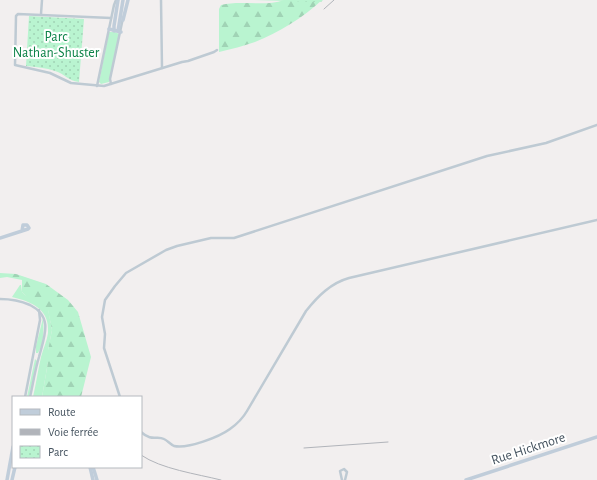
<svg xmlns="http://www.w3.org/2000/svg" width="597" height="480" viewBox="0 0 597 480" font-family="'Alegreya Sans',sans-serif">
	<defs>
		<pattern id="forest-firs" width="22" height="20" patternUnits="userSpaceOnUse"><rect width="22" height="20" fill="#b9f4d0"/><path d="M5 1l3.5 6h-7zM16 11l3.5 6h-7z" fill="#a0d3b5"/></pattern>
		<pattern id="park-dots" width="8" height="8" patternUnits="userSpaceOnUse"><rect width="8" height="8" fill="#b9f4d0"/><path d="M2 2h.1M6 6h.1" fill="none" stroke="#a0d3b5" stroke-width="1.8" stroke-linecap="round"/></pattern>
	</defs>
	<rect width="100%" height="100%" fill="#f2efef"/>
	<g fill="#b9f4d0">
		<polygon points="109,32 115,32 119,34 109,82 101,84 99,82"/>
		<path d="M20 285H21L22 292 25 295 48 309 52 330 48 350V362L42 397H33C36 384 38 370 41 357 43 349 47 341 48 333 50 309 32 302 12 297Z"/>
		<path d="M43 318C44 330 44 343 38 353H36V346Z"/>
		<polygon points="35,359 37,361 29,397 27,397"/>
	</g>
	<g fill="url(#forest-firs)">
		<path d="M284 0H322C304 17 278 33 255 42 244 46 231 49 219 52V9L221 5C241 0 265 7 284 0Z"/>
		<polygon points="0,273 16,274 46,284 68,300 78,312 91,357 81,397 42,397 48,362 48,350 52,330 48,310 28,298 22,292 22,280 7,277 0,278"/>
	</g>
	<g fill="url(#park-dots)">
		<polygon points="253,0 323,0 321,2"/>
		<path d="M29 16 84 19 79 82C68 81 65 74 55 71 46 68 36 67 26 66Z"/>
	</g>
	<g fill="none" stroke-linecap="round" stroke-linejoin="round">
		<g stroke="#becad3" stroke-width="2.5">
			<polyline points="161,0 162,68"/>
			<polyline points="41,14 42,0"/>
			<polyline points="111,18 18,14 16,16 15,65 50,73 71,83 104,86 182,62 188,61 214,52 217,50"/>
			<polyline points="111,84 110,79 123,18"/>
			<polyline points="97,86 114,5 116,0"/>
			<path d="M0 299C10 299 21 301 30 305 54 317 44 337 39 357 35 370 33 384 30 397"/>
			<polyline points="25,397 40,320 39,310"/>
			<polyline points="120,397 104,348 105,334 102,317 105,300 115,286 126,273 166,250 177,246 211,238 234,238 487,156 546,143 597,125"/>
			<path d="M141 432C152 442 157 435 164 439 168 441 170 444 174 446 188 449 219 437 230 429 237 424 243 418 247 411L306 311C318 296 331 283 349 278L597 220"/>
			<polyline points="342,480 340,471 344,469 347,472 345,480"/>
		</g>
		<g stroke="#c0cdda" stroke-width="3.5">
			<polyline points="123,20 128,0"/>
			<polyline points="109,29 121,32"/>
			<polyline points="114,31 114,26 118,0"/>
			<polyline points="118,31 123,0"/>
			<polyline points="0,238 28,229 29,228 27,225 23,225 22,231"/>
			<polyline points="90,467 93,480"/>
			<polyline points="93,467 97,480"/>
			<polyline points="7,480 13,447"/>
			<polyline points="12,480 15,467"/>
			<polyline points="466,480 597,437"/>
		</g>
		<g stroke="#b1b4ba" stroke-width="1">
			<polyline points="324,9 334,0"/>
			<polyline points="304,448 388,442"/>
			<path d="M141 455C161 469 197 474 221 480"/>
		</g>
	</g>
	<g text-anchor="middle" stroke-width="4" stroke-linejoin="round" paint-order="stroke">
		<g font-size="14" fill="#0d8348" stroke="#fff">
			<text x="56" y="41">Parc<tspan x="56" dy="16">Nathan-Shuster</tspan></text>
		</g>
		<g font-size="14" fill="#45535f" stroke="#fff">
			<text transform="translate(528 448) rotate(-18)" y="5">Rue Hickmore</text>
		</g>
	</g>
	<rect x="12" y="396" width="130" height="72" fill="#ffffff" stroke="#b5babf"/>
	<rect x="20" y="409" width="20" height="6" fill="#c0cdda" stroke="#b5babf"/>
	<text x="48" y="416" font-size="12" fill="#45535f">Route</text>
	<rect x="20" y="429" width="20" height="6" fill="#b1b4ba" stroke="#b5babf"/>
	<text x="48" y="436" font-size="12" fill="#45535f">Voie ferrée</text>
	<rect x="20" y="446" width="20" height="12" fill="url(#park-dots)" stroke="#b5babf"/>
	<text x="48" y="456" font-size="12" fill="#45535f">Parc</text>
</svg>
